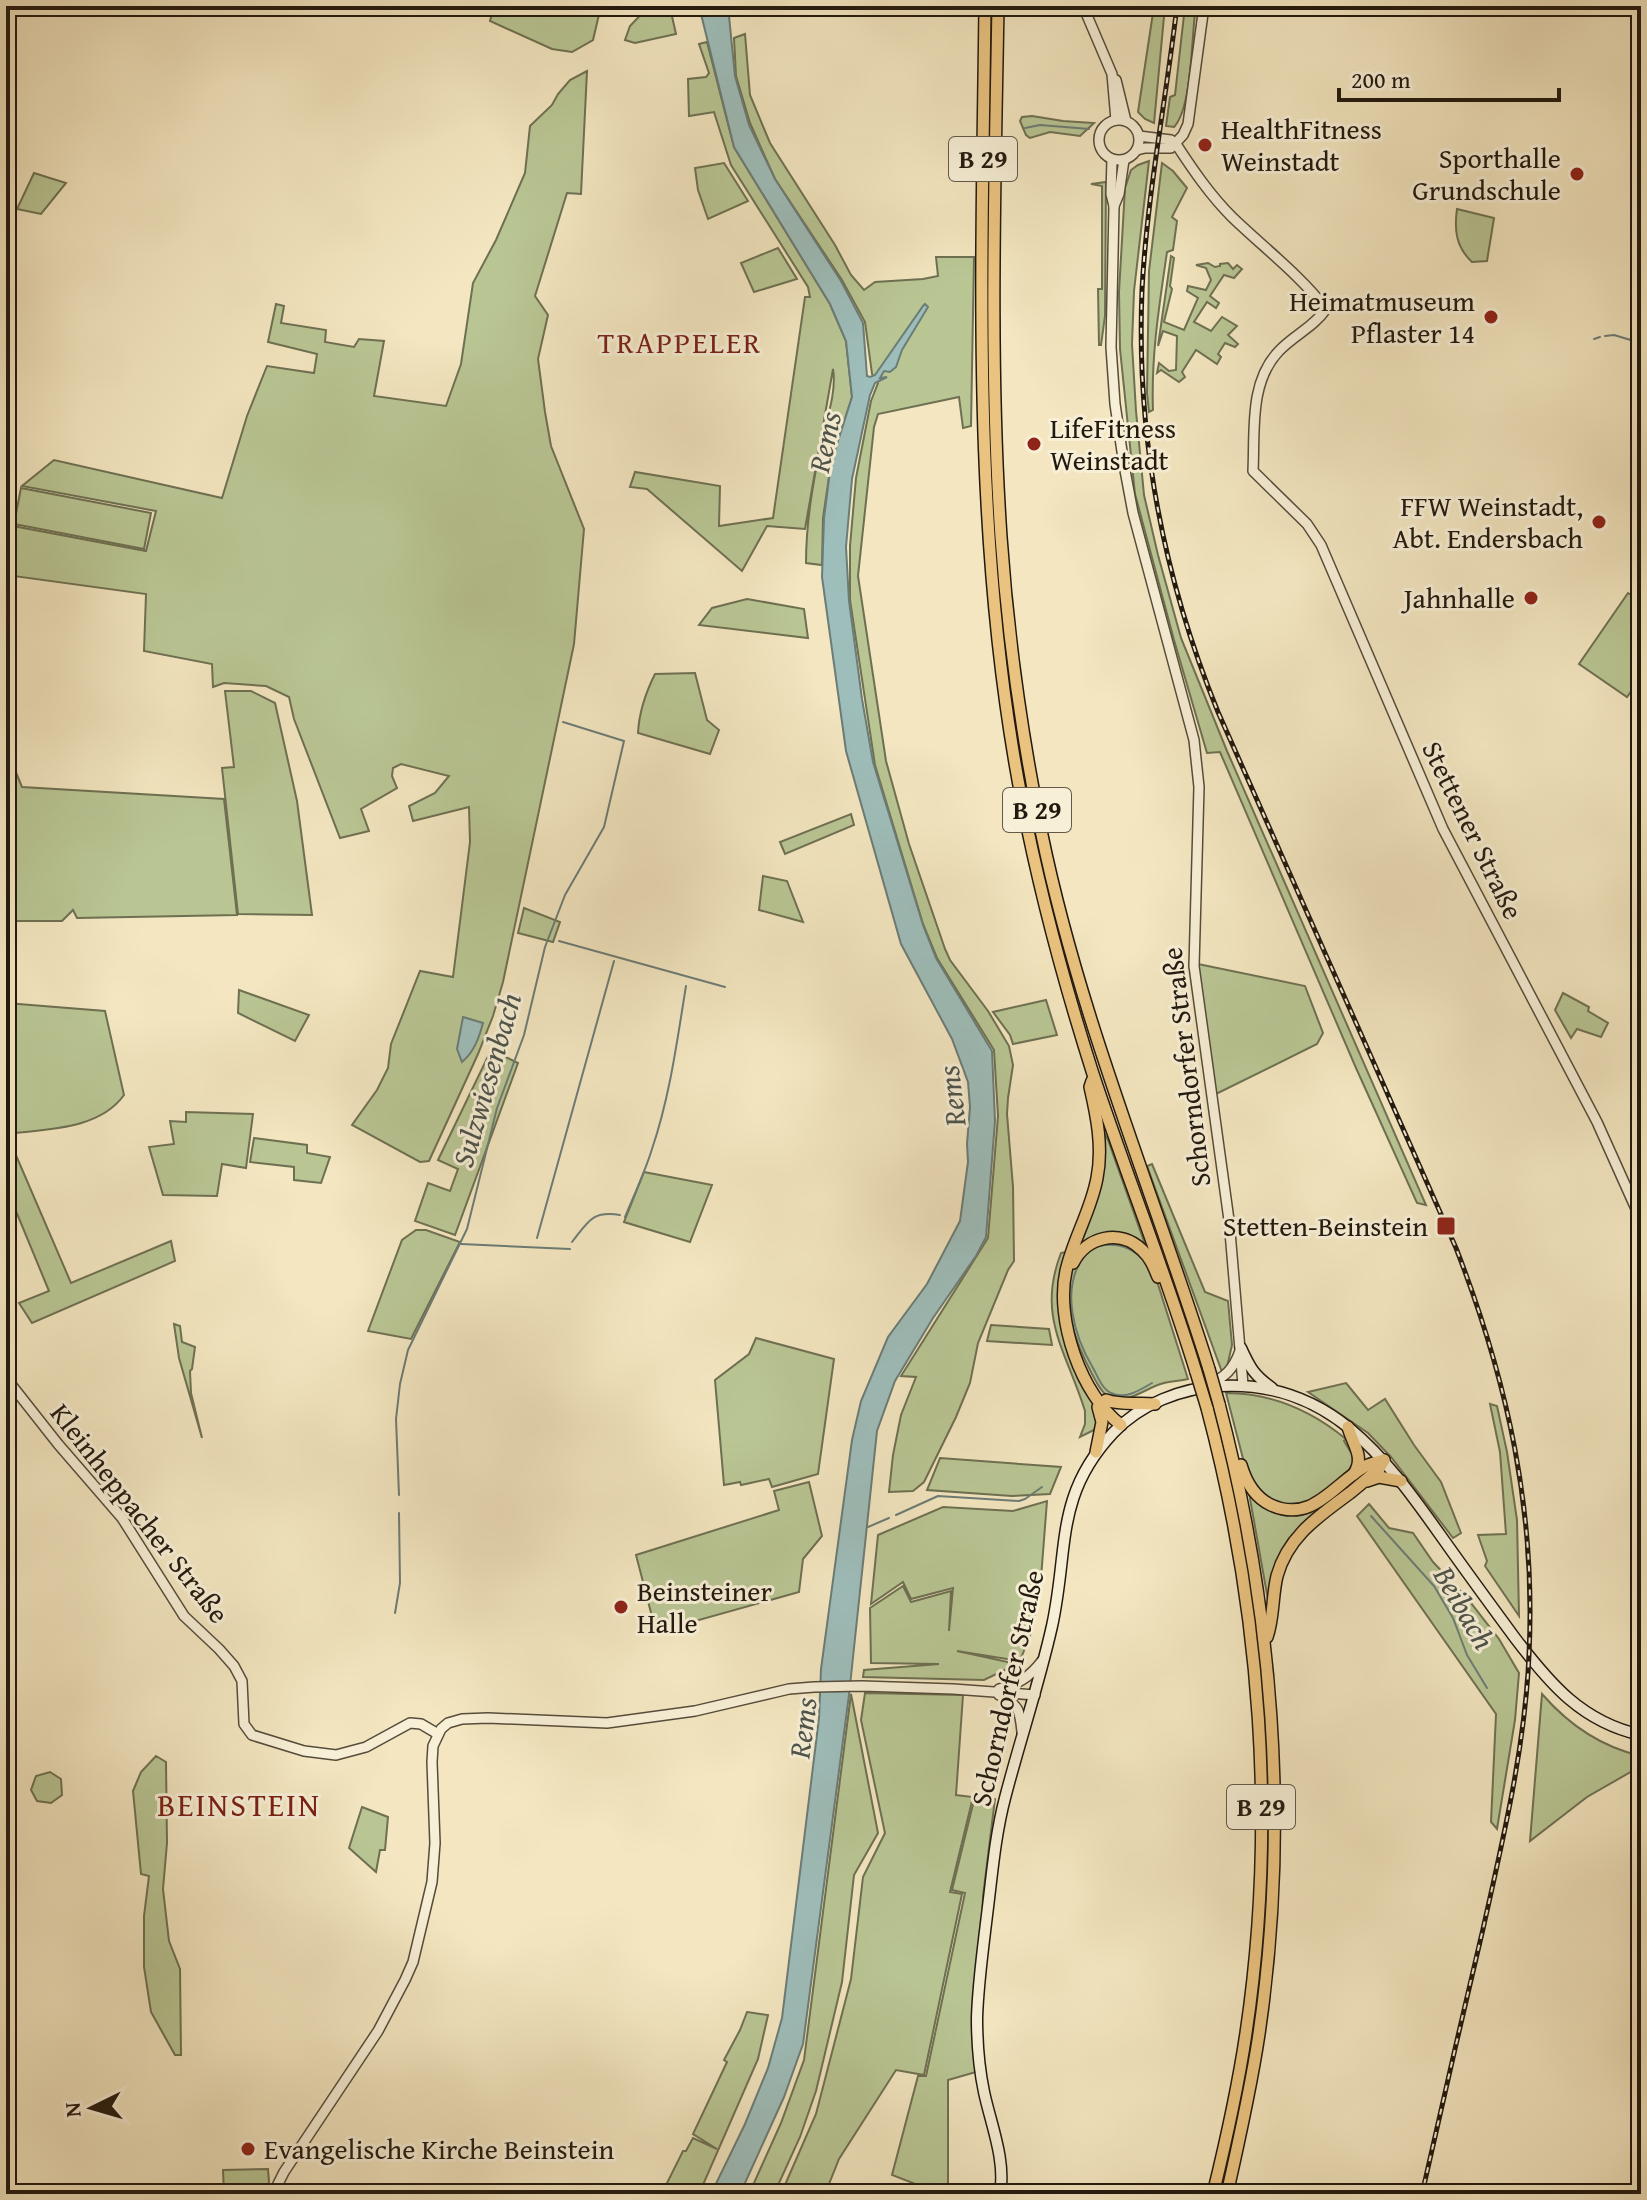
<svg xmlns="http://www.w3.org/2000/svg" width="1647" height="2200" viewBox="0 0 1647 2200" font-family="'Gentium Book Plus',serif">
	<rect width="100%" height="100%" fill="#f3e6c0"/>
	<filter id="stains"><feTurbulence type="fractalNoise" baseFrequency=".0025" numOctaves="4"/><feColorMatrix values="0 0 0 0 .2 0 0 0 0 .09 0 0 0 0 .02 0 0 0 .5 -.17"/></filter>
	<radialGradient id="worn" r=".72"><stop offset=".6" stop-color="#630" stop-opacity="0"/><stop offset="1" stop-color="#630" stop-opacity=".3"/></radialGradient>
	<g fill="#b9c694" stroke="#6e7052" stroke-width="2">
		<polygon points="494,6 601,6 593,40 572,52 552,49 490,21"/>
		<polygon points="649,6 665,9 671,12 676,34 635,43 625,40 630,26"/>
		<polygon points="1154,6 1165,6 1154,123 1145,119 1138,112"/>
		<path d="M1185 6H1196C1191 35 1193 106 1174 127L1166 126 1170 97 1175 95Z"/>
		<polygon points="745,34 750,95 770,143 835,245 851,275 864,290 875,282 923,279 938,276 936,257 974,257 971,426 963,428 959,397 878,414 874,427 858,576 886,761 909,844 945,949 950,960 988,1011 1009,1046 1013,1065 1008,1098 1007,1114 1013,1187 1014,1261 1008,1270 978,1343 970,1383 956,1417 924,1482 913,1491 889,1492 893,1455 901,1415 916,1377 901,1376 988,1238 998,1116 994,1050 937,958 923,924 875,765 850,600 850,546 856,478 871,401 878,383 872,374 865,322 842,280 775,179 750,123 736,76 734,38"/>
		<path d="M707 42 734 147 830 304 846 341 852 397 831 463 823 518 822 565 806 563C806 522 813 483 821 444 826 421 837 392 833 369L805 529 767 526 742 571 647 489 630 487 635 472 720 486 719 526 773 518 805 297H810L808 287 731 165 714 112 689 116 688 79 706 77 709 73 699 44Z"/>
		<polygon points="587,71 581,194 567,193 535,296 548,315 538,359 545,412 551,446 584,529 574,644 503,982 493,1016 478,1054 429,1161 420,1162 352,1125 377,1090 388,1068 391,1044 420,971 453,977 470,842 469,807 413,821 409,806 435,793 449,776 401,764 393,768 392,776 397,788 361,809 369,831 340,838 294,719 289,697 266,686 224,683 213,687 212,664 144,651 146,594 6,575 6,559 13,526 146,551 156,511 22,486 54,460 222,498 247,416 267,366 314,373 317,354 268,342 276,304 284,306 281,323 326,330 325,342 354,347 359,339 384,341 374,396 446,406 461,364 473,283 496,240 525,173 530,126 552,105 558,94 570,80"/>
		<polygon points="1032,116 1063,121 1094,123 1080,136 1050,132 1030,138 1026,135 1020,121 1022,117"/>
		<polygon points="1149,161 1134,291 1132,344 1136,411 1144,495 1158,555 1181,638 1227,751 1426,1205 1417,1203 1356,1068 1220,752 1207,753 1174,640 1135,494 1120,349 1119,292 1125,188 1131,170 1138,165"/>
		<polygon points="724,163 748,201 708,219 698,190 695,168"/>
		<path d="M1162 163 1173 171 1187 188 1172 217 1177 221 1173 250 1167 252C1159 307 1151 356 1153 410L1149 412 1147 393 1149 271Z"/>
		<polygon points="34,173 66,183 41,214 17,209"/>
		<polygon points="1106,182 1105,316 1101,345 1099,345 1098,289 1102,289 1102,186 1091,184"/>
		<path d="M1457 209 1494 218 1487 261 1472 262C1456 247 1454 230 1457 209Z"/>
		<polygon points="778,248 797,279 754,292 741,263"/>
		<polygon points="1171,256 1174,258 1170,286 1172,289 1164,322 1184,330 1198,298 1187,291 1188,286 1206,290 1211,280 1206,268 1196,265 1208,263 1215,267 1220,266 1220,264 1228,263 1233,269 1237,265 1242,269 1234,278 1224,275 1210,296 1219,303 1216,308 1207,302 1194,322 1211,331 1222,317 1237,326 1228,335 1238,344 1235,347 1225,343 1218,354 1221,357 1217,364 1196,350 1182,372 1185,377 1179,382 1161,370 1157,373 1159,363 1169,371 1176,370 1177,336 1163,331 1158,346"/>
		<polygon points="21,488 151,513 144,549 14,524"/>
		<polygon points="1628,593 1641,601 1641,677 1627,697 1579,664"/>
		<polygon points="747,599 804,609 808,638 699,625 712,608"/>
		<path d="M695 673 707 720 719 730 710 754 638 733C639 713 646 692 655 674Z"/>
		<polygon points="225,691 251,691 275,703 297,801 312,915 238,914 222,768 234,767"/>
		<polygon points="6,748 22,787 224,799 237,915 77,918 73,910 62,921 6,921"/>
		<polygon points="851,814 854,825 785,854 780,842"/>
		<polygon points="763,876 787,881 803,922 759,910"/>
		<polygon points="524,908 560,922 553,942 518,933"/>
		<polygon points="1198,964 1305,986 1323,1033 1317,1044 1216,1094"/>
		<polygon points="239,990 309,1015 295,1041 238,1013"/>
		<polygon points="1563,993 1589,1007 1588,1011 1608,1023 1601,1037 1577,1029 1571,1038 1555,1010"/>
		<polygon points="1046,1000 1057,1035 1013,1044 1010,1035 993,1012"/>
		<path d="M6 1003 105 1011 124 1095C99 1130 46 1129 6 1134Z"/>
		<polygon points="491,1050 518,1063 455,1235 415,1221 428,1183 450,1191 458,1169 438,1160"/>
		<polygon points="186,1112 253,1114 246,1168 222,1164 217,1196 163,1195 149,1147 174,1144 170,1121 186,1122"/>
		<polygon points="1102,1129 1108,1140 1146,1247 1129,1237 1078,1248"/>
		<polygon points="254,1138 307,1145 307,1153 330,1157 321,1183 294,1180 294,1167 250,1162"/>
		<polygon points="6,1139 9,1139 71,1283 171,1241 175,1261 32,1323 19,1303 49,1291 6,1187"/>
		<polygon points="1152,1164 1205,1292 1228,1301 1232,1345 1227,1367 1222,1372 1147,1166"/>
		<polygon points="644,1172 712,1185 690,1242 624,1222"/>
		<polygon points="416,1230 426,1230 460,1242 411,1339 368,1331 402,1240"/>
		<path d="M1113 1241 1137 1250 1156 1278 1188 1379C1180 1381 1172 1381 1164 1383 1147 1387 1129 1404 1111 1398 1102 1395 1096 1381 1092 1374 1077 1346 1058 1298 1074 1267 1082 1250 1096 1246 1113 1241Z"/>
		<path d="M1066 1252 1073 1364 1096 1410 1098 1418 1094 1430 1080 1437 1085 1424V1411C1067 1352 1036 1317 1061 1253Z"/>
		<polygon points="174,1324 180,1326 182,1342 195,1347 192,1369 190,1371 191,1393 202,1438 179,1358"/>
		<polygon points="991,1325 1049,1329 1052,1345 987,1341"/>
		<polygon points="756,1338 834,1359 818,1474 772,1487 769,1479 741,1485 740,1482 724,1485 715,1380 749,1354"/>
		<polygon points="1346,1383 1368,1410 1385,1399 1414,1445 1441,1482 1461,1533 1453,1538 1391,1457 1368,1433 1308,1392"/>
		<path d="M1226 1393C1271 1393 1312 1411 1346 1439L1344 1441 1350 1451 1352 1450 1353 1463 1344 1478 1305 1504 1286 1506 1265 1497 1247 1474Z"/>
		<polygon points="1490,1404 1497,1406 1507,1452 1517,1520 1519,1616 1485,1566 1487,1561 1478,1535 1506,1534 1500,1452"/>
		<polygon points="940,1458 1061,1467 1050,1494 1012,1496 927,1490"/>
		<polygon points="1372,1468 1305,1522 1268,1600 1249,1493 1289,1513"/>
		<polygon points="809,1482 822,1536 803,1559 799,1592 656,1632 636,1555 779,1510 774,1491"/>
		<polygon points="1047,1501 1041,1578 1032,1630 1020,1661 957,1651 1017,1664 984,1680 863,1677 864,1670 939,1664 871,1663 870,1608 903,1586 911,1602 951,1591 949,1631 953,1588 911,1599 903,1582 871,1604 878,1535 943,1507 1013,1511"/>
		<polygon points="1369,1504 1389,1528 1413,1533 1433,1562 1467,1598 1499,1639 1519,1673 1515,1720 1497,1829 1491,1822 1496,1714 1357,1516"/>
		<polygon points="865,1693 963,1695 956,1795 973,1797 950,1892 962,1894 924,2075 896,2070 839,2159 825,2194 781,2194 816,2114 851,1979 863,1877 885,1833 861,1720"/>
		<polygon points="851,1694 878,1833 854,1875 842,1982 816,2091 800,2137 774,2194 749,2194 781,2123 804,2060"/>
		<path d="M1542 1694C1569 1725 1601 1747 1641 1756V1766L1587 1797 1530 1841Z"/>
		<polygon points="156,1756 166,1762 167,1843 163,1889 169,1941 180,1969 181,2055 175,2055 151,2012 144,1967 144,1916 149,1876 141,1874 133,1791 141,1772"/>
		<polygon points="50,1772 61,1779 62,1795 51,1803 37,1801 31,1790 36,1776"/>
		<polygon points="975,1796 995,1799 983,1896 976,2072 948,2080 948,2194 941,2194 892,2175 918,2076 926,2076 965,1893 952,1890"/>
		<polygon points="362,1807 388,1817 385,1850 380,1850 376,1872 349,1848"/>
		<polygon points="747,2012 768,2015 758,2059 699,2194 668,2194 663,2191 683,2151 686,2151 693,2138 717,2149 693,2134 727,2062 724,2060 740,2030"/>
		<polygon points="268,2169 269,2182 265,2194 224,2194 223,2170"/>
	</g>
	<g fill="#9ebebb" stroke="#6c7c76" stroke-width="2">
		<polygon points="699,6 728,6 735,76 749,125 775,179 841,281 863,323 867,376 870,377 875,375 923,306 925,304 928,307 902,350 896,367 890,372 884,371 880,378 887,377 875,383 870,395 852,479 846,547 849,601 862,699 873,762 923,925 936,958 992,1051 995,1121 986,1237 976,1256 933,1318 895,1381 877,1431 849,1695 803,2044 784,2097 740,2194 711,2194 745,2124 768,2068 782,2018 819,1718 821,1669 852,1440 861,1401 888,1337 927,1284 960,1221 968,1162 967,1144 970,1107 968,1082 952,1039 901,944 846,751 822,577 824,518 831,463 852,397 846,341 830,304 734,147"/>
		<path d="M463 1017 483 1023C479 1038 474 1052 462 1062L457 1049Z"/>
	</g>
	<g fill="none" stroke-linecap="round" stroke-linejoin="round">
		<g stroke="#6c7c76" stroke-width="2">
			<polyline points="1025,128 1040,125 1089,129"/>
			<polyline points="1605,336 1614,335 1634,341"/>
			<polyline points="1594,339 1600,337"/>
			<polyline points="559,941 725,987"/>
			<path d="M625 1217C634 1195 645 1172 652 1149 670 1096 677 1041 686 986"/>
			<polyline points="537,1238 614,961"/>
			<path d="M572 1242C588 1222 592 1210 620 1215"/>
			<polyline points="461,1244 570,1249"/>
			<path d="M1099 1246C1117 1242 1132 1247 1144 1261"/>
			<path d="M1084 1256C1060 1289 1074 1336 1093 1368 1098 1377 1102 1389 1111 1393 1125 1400 1140 1390 1152 1383"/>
			<polyline points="399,1495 396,1419 400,1384 408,1350 467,1229 497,1108 524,1035 545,947 565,895 604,827 624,741 563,722"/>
			<polyline points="896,1515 938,1496 1019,1501 1025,1499 1042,1487"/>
			<polyline points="1371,1516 1434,1586 1453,1618 1467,1655 1487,1688"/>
			<polyline points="868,1527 889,1518"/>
			<polyline points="395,1613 400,1583 399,1513"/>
		</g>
		<g stroke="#564c3b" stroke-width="12">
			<g id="tertiary">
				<polyline points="1083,6 1112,74 1116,120"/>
				<polyline points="1116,80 1126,121"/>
				<circle cx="1119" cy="140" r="20"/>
				<polyline points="1139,136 1171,140 1176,144"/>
				<path d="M1176 144C1193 170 1210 195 1232 217 1263 247 1300 275 1326 309 1314 327 1294 335 1279 351 1249 382 1255 431 1253 471L1307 524 1321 545 1443 829 1597 1122 1641 1220"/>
				<polyline points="1137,150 1145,148 1171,148 1183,135 1188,124 1204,6"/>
				<polyline points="1112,159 1111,194 1114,206 1111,347 1115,404 1124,465 1133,513 1194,740 1199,787 1194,966 1229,1220 1243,1385"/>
				<polyline points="1114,206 1119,194 1124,160"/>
				<polyline points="6,1378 58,1444 122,1518 184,1616 219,1649 234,1666 242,1681 244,1724 252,1735 304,1751 336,1755 366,1747 410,1723 421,1724 438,1734"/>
				<path d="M1208 1385C1225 1377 1233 1370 1240 1351"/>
				<path d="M999 1689C1018 1684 1029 1678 1042 1661"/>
				<path d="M999 1695C1019 1705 1020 1710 1022 1732"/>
				<polyline points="273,2194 284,2172 378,2031 405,1980 413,1962 432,1882 435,1843 432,1762 433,1746 441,1729 448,1723 462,1719 488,1718 607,1723 695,1711 789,1689 814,1687 862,1686 953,1689 1035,1695"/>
			</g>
		</g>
		<g stroke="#22190f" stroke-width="13">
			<g id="secondary">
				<path d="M1241 1348C1250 1368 1254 1375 1272 1388"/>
				<path d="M1000 2194C1006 2160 991 2125 984 2092 979 2068 977 2043 977 2018 978 1984 983 1949 987 1915 992 1876 995 1836 1005 1798 1020 1740 1039 1684 1052 1626 1069 1549 1054 1496 1113 1433 1140 1404 1182 1388 1220 1386 1329 1380 1384 1456 1441 1536 1465 1570 1490 1604 1515 1638 1550 1684 1582 1722 1641 1735"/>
			</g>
		</g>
		<g stroke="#22190f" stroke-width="14">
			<g id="trunk">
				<path d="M985 6C982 270 971 535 1021 796 1039 890 1064 983 1093 1074 1126 1174 1165 1271 1196 1372"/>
				<path d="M998 6C995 183 989 361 1001 537 1008 637 1022 737 1042 835 1080 1019 1153 1191 1209 1369"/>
				<path d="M1092 1081 1090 1087C1097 1117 1103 1148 1097 1178 1091 1211 1073 1239 1066 1271 1055 1319 1081 1395 1121 1425"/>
				<path d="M1073 1263C1086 1237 1120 1228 1142 1250 1150 1257 1154 1267 1158 1277"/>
				<path d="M1106 1400C1123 1406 1138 1402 1155 1404"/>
				<path d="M1219 1404C1273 1609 1290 1823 1259 2034 1251 2088 1239 2141 1227 2194"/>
				<path d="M1207 1408C1261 1611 1277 1825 1246 2033 1238 2087 1226 2141 1213 2194"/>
				<path d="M1348 1427C1353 1445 1365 1457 1354 1474"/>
				<polyline points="1096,1452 1102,1422 1098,1407"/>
				<path d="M1241 1465C1246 1482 1254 1497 1271 1505 1313 1524 1334 1483 1366 1466 1371 1463 1378 1462 1384 1460"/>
				<polyline points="1367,1481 1379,1477 1401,1481"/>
				<path d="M1267 1637C1274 1618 1272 1596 1277 1576 1288 1536 1319 1516 1350 1493 1360 1485 1369 1477 1379 1469L1384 1460"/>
			</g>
		</g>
		<use href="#tertiary" stroke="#f7efd6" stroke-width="9"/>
		<use href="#secondary" stroke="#f7efd6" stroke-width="10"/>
		<use href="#trunk" stroke="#eac380" stroke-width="11"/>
		<g stroke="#22190f" stroke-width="5">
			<path id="rail" d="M1177 6C1166 100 1147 195 1142 290 1136 436 1163 577 1218 712L1456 1248C1508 1382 1536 1511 1529 1655 1525 1748 1503 1839 1483 1929 1462 2017 1442 2106 1422 2194"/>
		</g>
		<use href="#rail" stroke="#f7efd6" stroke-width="2" stroke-dasharray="6" stroke-linecap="butt"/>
		<g stroke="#22190f" stroke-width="14" stroke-linecap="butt">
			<g id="trunk-bridge">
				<polyline points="1209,1369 1219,1404"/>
				<polyline points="1196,1372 1207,1408"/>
			</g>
		</g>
		<use href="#trunk-bridge" stroke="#eac380" stroke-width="11"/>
	</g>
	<g fill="#8f2418" stroke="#f7efd6" stroke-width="3">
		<circle cx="1205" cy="145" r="8"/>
		<circle cx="1577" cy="174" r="8"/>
		<circle cx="1491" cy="317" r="8"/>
		<circle cx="1034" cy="444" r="8"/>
		<circle cx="1599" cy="522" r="8"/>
		<circle cx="1531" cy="598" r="8"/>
		<rect x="1436" y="1216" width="20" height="20" rx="4"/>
		<circle cx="621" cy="1607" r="8"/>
		<circle cx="248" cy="2149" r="8"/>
	</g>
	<g text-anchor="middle" stroke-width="6" stroke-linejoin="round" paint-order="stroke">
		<g fill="#f7efd6" stroke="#62594b" stroke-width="2">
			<rect x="949" y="137" width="68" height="44" rx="6"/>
			<rect x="1003" y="788" width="68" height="44" rx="6"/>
			<rect x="1227" y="1785" width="68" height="44" rx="6"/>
		</g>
		<g font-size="26" font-weight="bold" fill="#22190f">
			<text x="983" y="168">B 29</text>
			<text x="1037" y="819">B 29</text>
			<text x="1261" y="1816">B 29</text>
		</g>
		<g font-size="28" fill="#22190f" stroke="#f7efd6" text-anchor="end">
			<text x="1221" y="139" text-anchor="start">HealthFitness<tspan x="1221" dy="32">Weinstadt</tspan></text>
			<text x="1561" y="168">Sporthalle<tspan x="1561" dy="32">Grundschule</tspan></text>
			<text x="1475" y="311">Heimatmuseum<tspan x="1475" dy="32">Pflaster 14</tspan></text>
			<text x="1050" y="438" text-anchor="start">LifeFitness<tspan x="1050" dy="32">Weinstadt</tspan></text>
			<text x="1583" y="516">FFW Weinstadt,<tspan x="1583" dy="32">Abt. Endersbach</tspan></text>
			<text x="1515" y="608">Jahnhalle</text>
			<text x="1428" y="1236">Stetten-Beinstein</text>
			<text x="637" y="1601" text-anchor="start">Beinsteiner<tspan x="637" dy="32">Halle</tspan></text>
			<text x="264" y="2159" text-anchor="start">Evangelische Kirche Beinstein</text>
		</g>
		<g font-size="28" fill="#22190f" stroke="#f7efd6">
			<text transform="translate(1473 830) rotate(64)" y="10">Stettener Straße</text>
			<text transform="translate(1186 1067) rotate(-97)" y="10">Schorndorfer Straße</text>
			<text transform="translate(140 1513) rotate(52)" y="10">Kleinheppacher Straße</text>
			<text transform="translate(1007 1688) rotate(-77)" y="10">Schorndorfer Straße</text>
		</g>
		<g font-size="30" letter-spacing="2" fill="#7a1f14" stroke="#f7efd6">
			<text x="680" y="353">TRAPPELER</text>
		</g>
		<g font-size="30" font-style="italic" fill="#4d534b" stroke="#f7efd6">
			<text transform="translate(825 442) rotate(-78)" y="10">Rems</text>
			<text transform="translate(487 1080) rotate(-74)" y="10">Sulzwiesenbach</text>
			<text transform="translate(952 1096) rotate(-97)" y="10">Rems</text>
			<text transform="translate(1464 1608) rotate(60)" y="10">Beibach</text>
			<text transform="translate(803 1728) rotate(-83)" y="10">Rems</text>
		</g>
		<g font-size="32" letter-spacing="2" fill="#7a1f14" stroke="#f7efd6">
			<text x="239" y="1816">BEINSTEIN</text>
		</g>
	</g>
	<rect width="1647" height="2200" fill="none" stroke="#f3e6c0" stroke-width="32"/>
	<rect x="8" y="8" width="1631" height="2184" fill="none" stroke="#22190f" stroke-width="4"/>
	<rect x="16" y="16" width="1615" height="2168" fill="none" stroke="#22190f" stroke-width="2"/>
	<g transform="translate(92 2108) rotate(265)" stroke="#f7efd6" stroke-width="6" paint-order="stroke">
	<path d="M0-6L14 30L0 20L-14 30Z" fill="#22190f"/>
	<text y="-12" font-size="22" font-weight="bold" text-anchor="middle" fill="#22190f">N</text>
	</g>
	<path d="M1339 88v12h220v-12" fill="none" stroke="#22190f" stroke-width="4"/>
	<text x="1351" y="88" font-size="24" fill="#22190f" stroke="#f7efd6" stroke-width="6" paint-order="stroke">200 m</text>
	<rect width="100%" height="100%" filter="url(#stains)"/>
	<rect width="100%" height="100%" fill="url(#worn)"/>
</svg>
